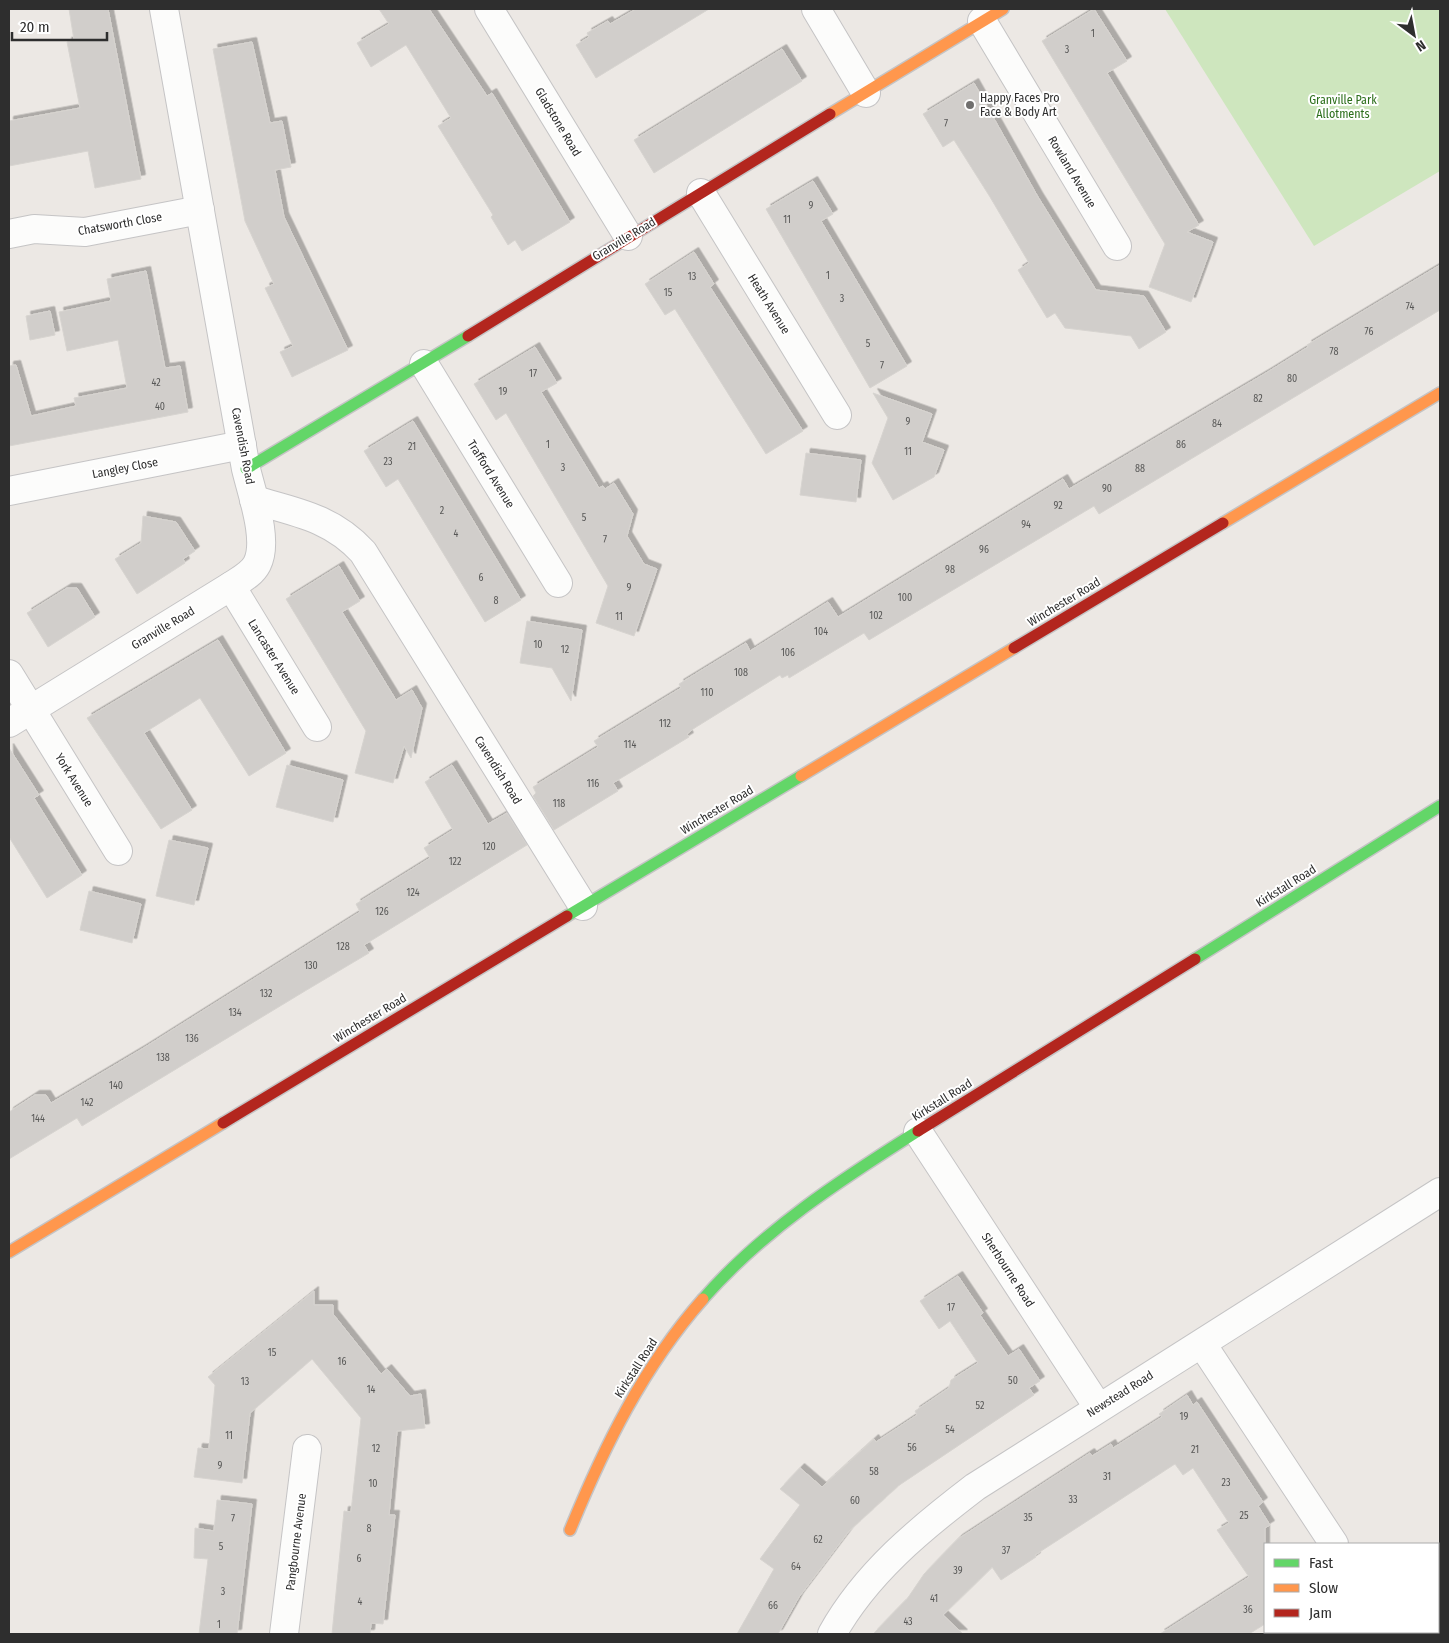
<svg xmlns="http://www.w3.org/2000/svg" width="1449" height="1643" viewBox="0 0 1449 1643" font-family="'Fira Sans Condensed',sans-serif">
	<defs>
		<filter id="shadow"><feDropShadow dx="4.5" dy="-4.5" stdDeviation="0" flood-color="#0004"/></filter>
	</defs>
	<rect width="100%" height="100%" fill="#ece8e4"/>
	<polygon fill="#cee6be" points="1165,9 1440,9 1440,171 1314,246"/>
	<g fill="#d1cecb" stroke="#d7d4d0" filter="url(#shadow)">
		<polygon points="69,9 108,9 141,179 95,188 88,151 9,166 9,121 80,108 67,42 74,40"/>
		<polygon points="379,9 429,9 487,96 492,93 570,222 522,251 515,240 508,245 491,217 493,215 438,126 451,118 406,45 371,67 357,43 389,24"/>
		<polygon points="636,9 709,9 596,78 576,45 589,37 587,33 608,21 610,24"/>
		<polygon points="1094,9 1127,61 1107,73 1199,225 1187,232 1213,242 1191,302 1149,287 1165,244 1042,41"/>
		<polygon points="252,42 270,123 282,121 291,167 275,170 284,217 348,350 292,377 280,352 293,346 265,288 274,284 245,221 213,49"/>
		<polygon points="782,49 802,81 654,173 634,140"/>
		<polygon points="974,83 1038,197 1096,290 1144,296 1166,332 1139,349 1131,336 1065,328 1055,313 1047,318 1018,270 1029,263 990,197 954,140 943,147 923,114"/>
		<polygon points="813,181 833,214 821,221 907,366 870,388 766,209"/>
		<polygon points="694,252 714,284 710,287 803,431 766,454 675,309 665,315 645,284"/>
		<polygon points="1440,265 1440,310 1099,514 1094,506 869,640 864,633 789,678 788,675 782,678 780,675 693,729 687,734 689,737 613,783 618,791 554,830 533,796 536,793 533,787 598,747 594,741 681,688 679,684 746,643 750,651 828,602 838,617 1063,479 1069,489 1266,373 1308,347 1307,345"/>
		<polygon points="146,271 165,368 180,366 188,412 9,446 9,366 16,365 31,416 76,406 74,398 127,388 118,340 67,351 59,312 111,301 107,279"/>
		<polygon points="50,311 55,335 30,340 26,316"/>
		<polygon points="535,347 557,383 541,392 599,488 603,486 605,489 614,483 633,514 627,536 644,564 657,569 634,636 596,623 608,586 506,413 496,420 474,384"/>
		<polygon points="873,393 932,414 922,442 944,450 934,477 893,500 872,463 888,418"/>
		<polygon points="413,421 521,600 485,622 398,479 386,487 364,451"/>
		<polygon points="806,453 861,460 856,502 800,495"/>
		<polygon points="143,516 176,522 195,551 183,559 185,563 137,594 115,559 141,543"/>
		<polygon points="339,566 360,601 342,612 396,700 412,690 422,708 411,758 404,746 393,783 355,773 366,731 286,599"/>
		<polygon points="67,588 77,588 95,617 48,647 27,613"/>
		<polygon points="527,621 582,630 571,701 552,668 520,663"/>
		<polygon points="218,640 286,753 249,776 200,698 144,733 192,810 161,829 87,718"/>
		<polygon points="9,748 39,795 34,798 82,875 47,898 9,837"/>
		<polygon points="287,765 343,780 333,822 276,807"/>
		<polygon points="452,765 488,824 507,813 527,845 364,945 369,953 305,991 82,1126 77,1118 9,1159 9,1112 35,1095 46,1095 51,1103 142,1049 360,912 356,904 430,858 424,848 453,830 425,782"/>
		<polygon points="169,840 208,848 194,905 156,896"/>
		<polygon points="89,891 141,904 132,943 80,930"/>
		<polygon points="958,1276 983,1313 980,1315 1008,1356 1019,1349 1040,1381 1029,1388 1034,1395 898,1486 849,1531 799,1597 778,1634 737,1634 774,1569 760,1559 800,1505 780,1489 800,1468 822,1487 874,1439 876,1442 917,1415 915,1411 949,1388 951,1380 978,1363 950,1321 939,1329 920,1301"/>
		<polygon points="314,1291 314,1305 333,1305 333,1314 381,1374 387,1369 410,1396 421,1394 425,1428 397,1431 389,1515 395,1515 383,1624 371,1623 370,1634 332,1634 344,1511 351,1512 361,1418 312,1359 250,1413 242,1483 194,1477 198,1448 209,1449 215,1385 208,1377"/>
		<polygon points="1187,1395 1193,1405 1197,1402 1263,1502 1258,1506 1270,1525 1265,1528 1265,1624 1249,1634 1160,1634 1249,1577 1217,1530 1229,1523 1193,1468 1183,1475 1175,1464 1035,1555 1036,1557 1001,1580 992,1567 943,1615 963,1634 873,1634 907,1599 924,1574 958,1539 1090,1453 1092,1456 1111,1444 1113,1448 1162,1417 1159,1414"/>
		<polygon points="217,1500 252,1504 237,1634 199,1634 208,1559 194,1558 195,1528 214,1531"/>
	</g>
	<g fill="none" stroke-linecap="round" stroke-linejoin="round">
		<g stroke="#c5c4c5" stroke-width="30">
			<g id="street">
				<polyline points="489,9 628,236"/>
				<polyline points="816,9 866,93"/>
				<polyline points="982,21 1117,246"/>
				<polyline points="701,193 837,415"/>
				<polyline points="9,234 34,229 85,232 200,210"/>
				<polyline points="424,364 558,583"/>
				<polyline points="9,491 242,445"/>
				<path d="M254 500C296 512 332 518 363 552L583 906"/>
				<polyline points="231,586 317,727"/>
				<polyline points="9,674 118,851"/>
				<path d="M9 723 231 586C240 580 252 574 257 564 269 541 252 494 246 469L164 9"/>
				<polyline points="918,1132 1098,1407"/>
				<polyline points="1202,1344 1334,1544"/>
				<polyline points="1438,1576 1440,1574"/>
				<polyline points="1391,1632 1393,1634"/>
				<polyline points="284,1634 307,1449"/>
				<path d="M832 1634C866 1573 920 1529 975 1487L1440 1192"/>
				<polyline points="1348,1634 1351,1632"/>
			</g>
		</g>
		<g stroke="#c5c4c5" stroke-width="14">
			<g id="fast">
				<polyline points="246,469 468,336"/>
				<polyline points="567,916 801,776"/>
				<polyline points="1195,959 1440,806"/>
				<path d="M703 1299C763 1230 842 1179 918 1131"/>
			</g>
		</g>
		<g stroke="#c5c4c5" stroke-width="14">
			<g id="slow">
				<polyline points="830,114 1003,9"/>
				<polyline points="1223,523 1440,393"/>
				<polyline points="801,776 1014,648"/>
				<polyline points="9,1252 223,1123"/>
				<path d="M570 1530C604 1447 643 1367 703 1299"/>
			</g>
		</g>
		<g stroke="#c5c4c5" stroke-width="14">
			<g id="jam">
				<polyline points="468,336 830,114"/>
				<polyline points="1014,648 1223,523"/>
				<polyline points="223,1123 567,916"/>
				<polyline points="918,1131 1195,959"/>
			</g>
		</g>
		<use href="#street" stroke="#fcfcfb" stroke-width="28"/>
		<use href="#fast" stroke="#63d668" stroke-width="11"/>
		<use href="#slow" stroke="#ff974d" stroke-width="11"/>
		<use href="#jam" stroke="#b3261e" stroke-width="11"/>
	</g>
	<circle fill="#706f6e" stroke="#fff" stroke-width="2" cx="970" cy="105" r="5"/>
	<g text-anchor="middle" stroke-width="4" stroke-linejoin="round" paint-order="stroke">
		<g font-size="10" fill="#585857">
			<text x="1093" y="37">1</text>
			<text x="1067" y="53">3</text>
			<text x="946" y="127">7</text>
			<text x="811" y="209">9</text>
			<text x="787" y="223">11</text>
			<text x="828" y="279">1</text>
			<text x="692" y="280">13</text>
			<text x="668" y="296">15</text>
			<text x="842" y="302">3</text>
			<text x="1410" y="310">74</text>
			<text x="1369" y="335">76</text>
			<text x="868" y="347">5</text>
			<text x="1334" y="355">78</text>
			<text x="882" y="369">7</text>
			<text x="533" y="377">17</text>
			<text x="1292" y="382">80</text>
			<text x="156" y="386">42</text>
			<text x="503" y="395">19</text>
			<text x="1258" y="402">82</text>
			<text x="160" y="410">40</text>
			<text x="908" y="425">9</text>
			<text x="1217" y="427">84</text>
			<text x="548" y="448">1</text>
			<text x="1181" y="448">86</text>
			<text x="412" y="450">21</text>
			<text x="908" y="455">11</text>
			<text x="388" y="465">23</text>
			<text x="563" y="471">3</text>
			<text x="1140" y="472">88</text>
			<text x="1107" y="492">90</text>
			<text x="1058" y="509">92</text>
			<text x="442" y="514">2</text>
			<text x="584" y="521">5</text>
			<text x="1026" y="528">94</text>
			<text x="456" y="537">4</text>
			<text x="605" y="543">7</text>
			<text x="984" y="553">96</text>
			<text x="950" y="573">98</text>
			<text x="481" y="581">6</text>
			<text x="629" y="591">9</text>
			<text x="905" y="601">100</text>
			<text x="496" y="604">8</text>
			<text x="876" y="619">102</text>
			<text x="619" y="620">11</text>
			<text x="821" y="635">104</text>
			<text x="538" y="648">10</text>
			<text x="565" y="653">12</text>
			<text x="788" y="656">106</text>
			<text x="741" y="676">108</text>
			<text x="707" y="696">110</text>
			<text x="665" y="727">112</text>
			<text x="630" y="748">114</text>
			<text x="593" y="787">116</text>
			<text x="559" y="807">118</text>
			<text x="489" y="850">120</text>
			<text x="455" y="865">122</text>
			<text x="413" y="896">124</text>
			<text x="382" y="915">126</text>
			<text x="343" y="950">128</text>
			<text x="311" y="969">130</text>
			<text x="266" y="997">132</text>
			<text x="235" y="1016">134</text>
			<text x="192" y="1042">136</text>
			<text x="163" y="1061">138</text>
			<text x="116" y="1089">140</text>
			<text x="87" y="1106">142</text>
			<text x="38" y="1122">144</text>
			<text x="951" y="1311">17</text>
			<text x="272" y="1356">15</text>
			<text x="342" y="1365">16</text>
			<text x="1013" y="1384">50</text>
			<text x="245" y="1385">13</text>
			<text x="371" y="1393">14</text>
			<text x="980" y="1409">52</text>
			<text x="1184" y="1420">19</text>
			<text x="950" y="1433">54</text>
			<text x="229" y="1439">11</text>
			<text x="912" y="1451">56</text>
			<text x="376" y="1452">12</text>
			<text x="1195" y="1453">21</text>
			<text x="220" y="1469">9</text>
			<text x="874" y="1475">58</text>
			<text x="1107" y="1480">31</text>
			<text x="1226" y="1486">23</text>
			<text x="373" y="1487">10</text>
			<text x="1073" y="1503">33</text>
			<text x="855" y="1504">60</text>
			<text x="1244" y="1519">25</text>
			<text x="1028" y="1521">35</text>
			<text x="233" y="1522">7</text>
			<text x="369" y="1532">8</text>
			<text x="818" y="1543">62</text>
			<text x="221" y="1550">5</text>
			<text x="1006" y="1554">37</text>
			<text x="359" y="1562">6</text>
			<text x="796" y="1570">64</text>
			<text x="958" y="1574">39</text>
			<text x="223" y="1595">3</text>
			<text x="934" y="1602">41</text>
			<text x="360" y="1605">4</text>
			<text x="773" y="1609">66</text>
			<text x="1248" y="1613">36</text>
			<text x="908" y="1625">43</text>
			<text x="219" y="1628">1</text>
		</g>
		<g font-size="12" fill="#2e2e2e" stroke="#fff" text-anchor="start">
			<text x="980" y="102">Happy Faces Pro<tspan x="980" dy="14">Face &amp; Body Art</tspan></text>
		</g>
		<g font-size="12" fill="#2c6e1b" stroke="#fff">
			<text x="1343" y="104">Granville Park<tspan x="1343" dy="14">Allotments</tspan></text>
		</g>
		<g font-size="12" fill="#2e2e2e" stroke="#fff">
			<text transform="translate(558 122) rotate(59)" y="4">Gladstone Road</text>
			<text transform="translate(1072 172) rotate(59)" y="4">Rowland Avenue</text>
			<text transform="translate(120 224) rotate(-10)" y="4">Chatsworth Close</text>
			<text transform="translate(624 239) rotate(-31)" y="4">Granville Road</text>
			<text transform="translate(769 304) rotate(58)" y="4">Heath Avenue</text>
			<text transform="translate(243 446) rotate(79)" y="4">Cavendish Road</text>
			<text transform="translate(125 468) rotate(-11)" y="4">Langley Close</text>
			<text transform="translate(491 474) rotate(58)" y="4">Trafford Avenue</text>
			<text transform="translate(1064 602) rotate(-31)" y="4">Winchester Road</text>
			<text transform="translate(163 628) rotate(-31)" y="4">Granville Road</text>
			<text transform="translate(274 657) rotate(58)" y="4">Lancaster Avenue</text>
			<text transform="translate(498 770) rotate(58)" y="4">Cavendish Road</text>
			<text transform="translate(74 780) rotate(58)" y="4">York Avenue</text>
			<text transform="translate(717 810) rotate(-31)" y="4">Winchester Road</text>
			<text transform="translate(1286 886) rotate(-32)" y="4">Kirkstall Road</text>
			<text transform="translate(370 1018) rotate(-31)" y="4">Winchester Road</text>
			<text transform="translate(942 1100) rotate(-32)" y="4">Kirkstall Road</text>
			<text transform="translate(1008 1270) rotate(57)" y="4">Sherbourne Road</text>
			<text transform="translate(636 1368) rotate(-57)" y="4">Kirkstall Road</text>
			<text transform="translate(1120 1394) rotate(-32)" y="4">Newstead Road</text>
			<text transform="translate(296 1542) rotate(-83)" y="4">Pangbourne Avenue</text>
		</g>
	</g>
	<rect width="1449" height="1643" fill="none" stroke="#2e2e2e" stroke-width="20"/>
	<rect x="1264" y="1543" width="175" height="90" fill="#ffffff" stroke="#ababab"/>
	<rect x="1274" y="1559" width="25" height="8" fill="#63d668" stroke="#ababab"/>
	<text x="1309" y="1568" font-size="15" fill="#2e2e2e">Fast</text>
	<rect x="1274" y="1584" width="25" height="8" fill="#ff974d" stroke="#ababab"/>
	<text x="1309" y="1593" font-size="15" fill="#2e2e2e">Slow</text>
	<rect x="1274" y="1609" width="25" height="8" fill="#b3261e" stroke="#ababab"/>
	<text x="1309" y="1618" font-size="15" fill="#2e2e2e">Jam</text>
	<g transform="translate(1414 35) rotate(148)" stroke="#ffffff" stroke-width="4" paint-order="stroke">
	<path d="M0-4L9 19L0 12L-9 19Z" fill="#2e2e2e"/>
	<text y="-8" font-size="14" font-weight="bold" text-anchor="middle" fill="#2e2e2e">N</text>
	</g>
	<path d="M12 32v8h95v-8" fill="none" stroke="#2e2e2e" stroke-width="2.5"/>
	<text x="20" y="32" font-size="15" fill="#2e2e2e" stroke="#ffffff" stroke-width="4" paint-order="stroke">20 m</text>
</svg>
